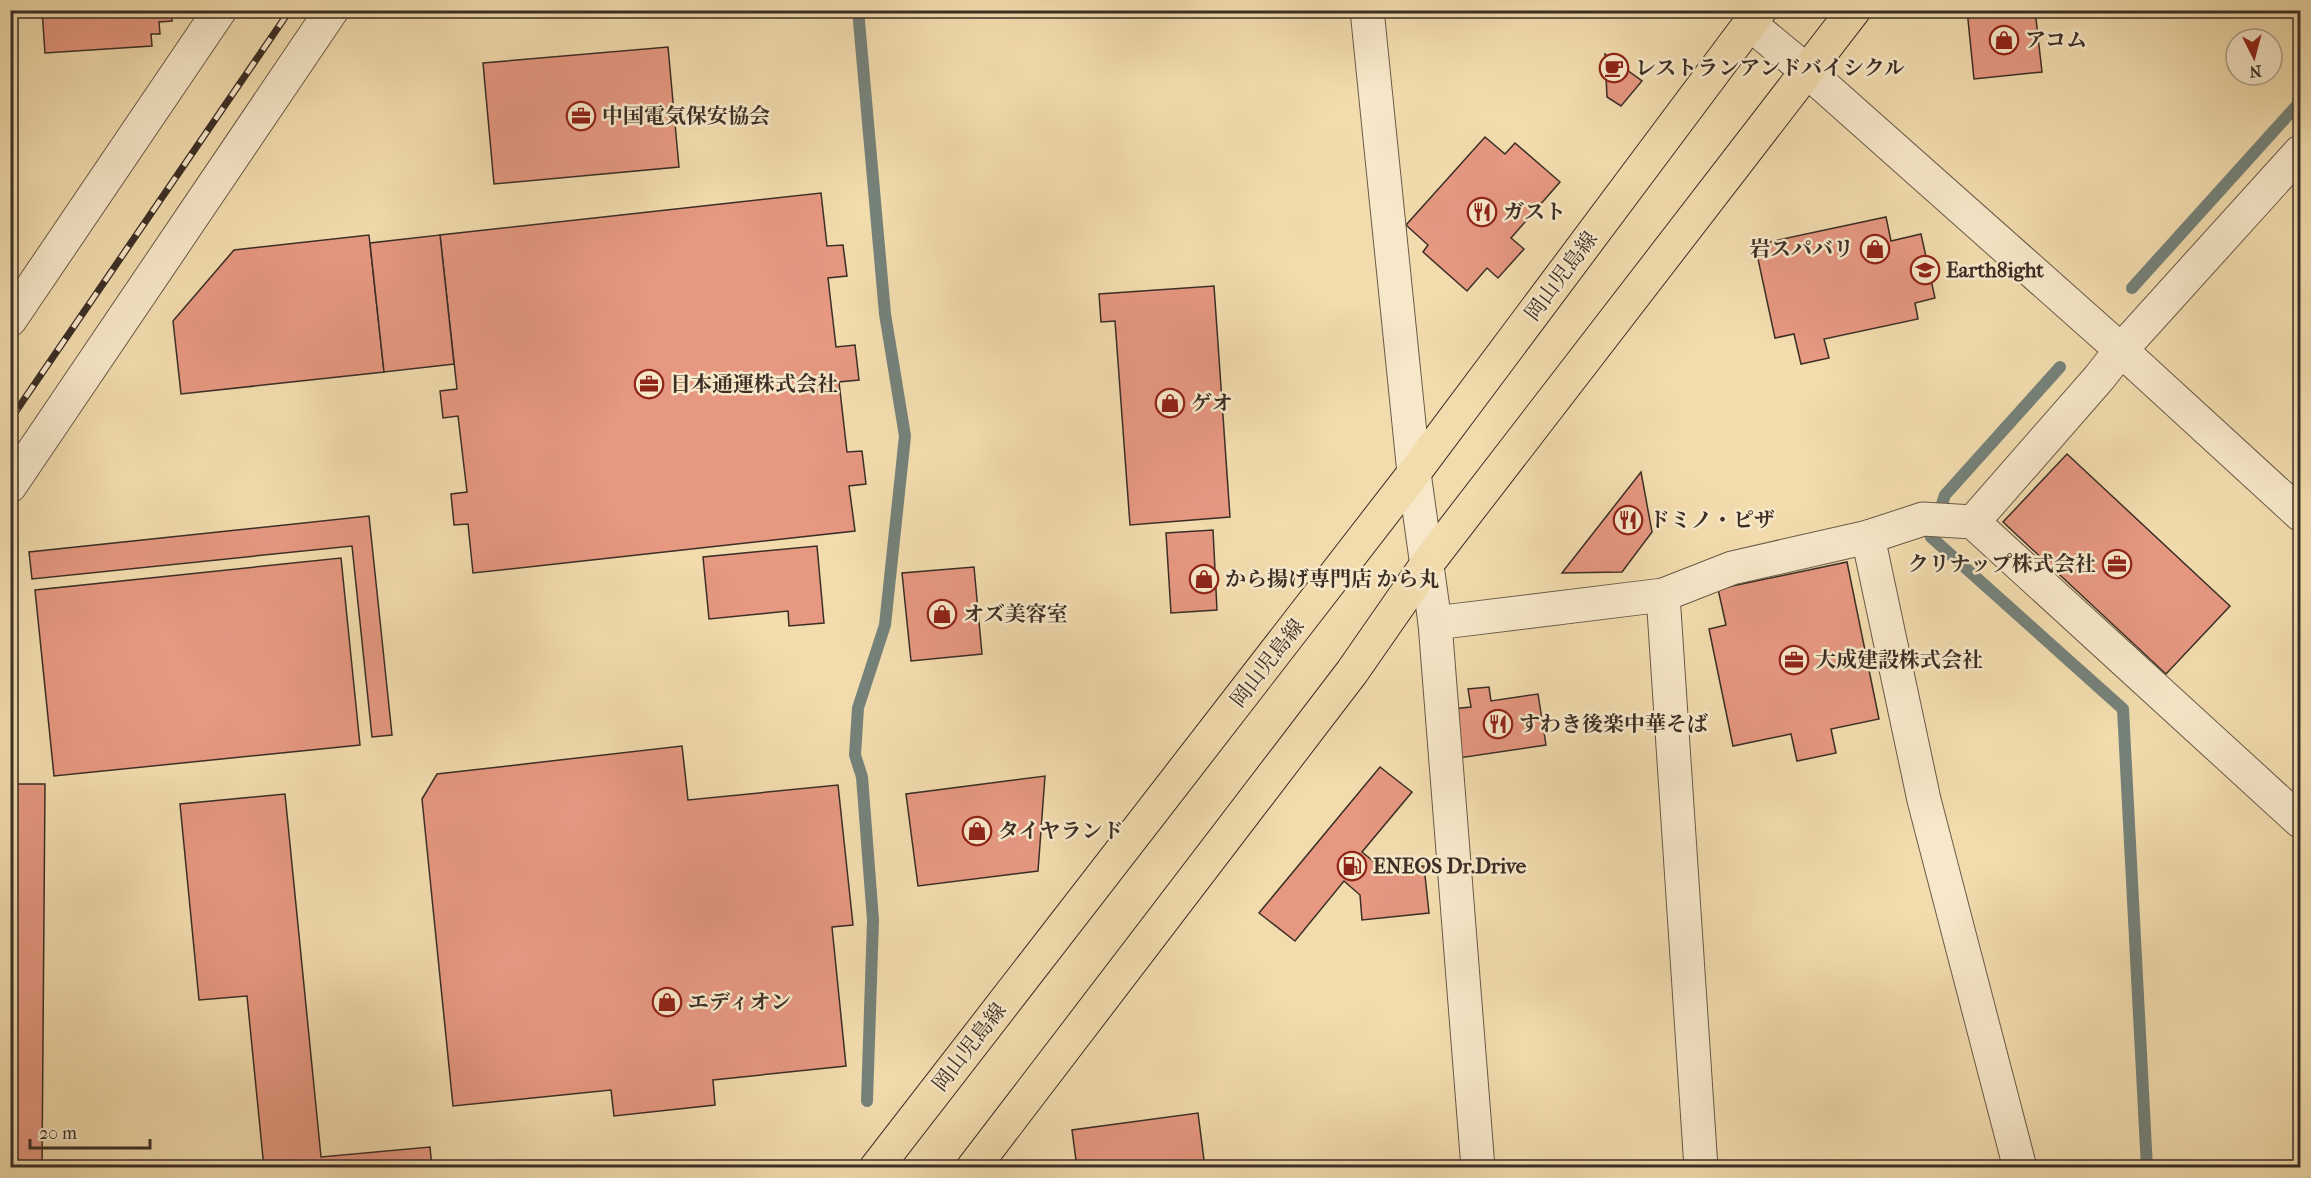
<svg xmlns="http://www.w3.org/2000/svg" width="2311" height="1178" viewBox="0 0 2311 1178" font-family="'IM FELL French Canon','Noto Serif JP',serif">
	<rect width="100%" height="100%" fill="#f2dcae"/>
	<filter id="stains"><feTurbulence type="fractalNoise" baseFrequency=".00333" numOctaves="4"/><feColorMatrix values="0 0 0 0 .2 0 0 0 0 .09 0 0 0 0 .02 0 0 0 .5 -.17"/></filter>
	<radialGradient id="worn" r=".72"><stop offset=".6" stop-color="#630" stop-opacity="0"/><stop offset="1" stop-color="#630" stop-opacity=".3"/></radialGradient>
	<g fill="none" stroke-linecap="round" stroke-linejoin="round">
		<g stroke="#75827a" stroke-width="12">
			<polyline points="858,10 885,314 905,436 885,625 858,708 855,755 862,777 873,920 867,1101"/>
			<polyline points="2132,288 2300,102"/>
			<polyline points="2060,367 1945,495 1931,537 2123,709 2147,1168"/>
		</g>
	</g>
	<g fill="#e69881" stroke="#3b2e25" stroke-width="1.5">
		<polygon points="42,10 171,10 172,21 159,22 160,34 151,34 152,46 45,53"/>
		<polygon points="1967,10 2035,10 2042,72 1974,79"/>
		<polygon points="668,47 679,167 494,184 483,63"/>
		<polygon points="1605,54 1642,81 1621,106 1607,97"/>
		<polygon points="1485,137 1505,154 1515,143 1560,182 1511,238 1524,249 1498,278 1487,268 1467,291 1423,252 1428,245 1406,225"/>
		<polygon points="821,193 827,246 843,245 847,276 828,278 836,347 855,345 859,380 839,382 847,452 862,451 866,484 849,486 855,531 473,573 468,524 454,525 451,494 467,492 458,416 443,418 440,391 457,389 440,235"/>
		<polygon points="1886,217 1891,241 1921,234 1935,298 1915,303 1918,319 1824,339 1829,358 1801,364 1794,334 1775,338 1755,245"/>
		<polygon points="369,235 384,372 181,394 173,321 234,250"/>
		<polygon points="440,235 454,364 384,372 370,243"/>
		<polygon points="1214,286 1230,517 1130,525 1115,321 1101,322 1099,294"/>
		<polygon points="2067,454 2230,606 2166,674 2003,522"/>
		<polygon points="1641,472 1652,532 1622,572 1562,573"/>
		<polygon points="369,516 392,735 372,737 352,546 32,579 29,552"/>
		<polygon points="1213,530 1217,610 1171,613 1166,533"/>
		<polygon points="817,546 824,623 789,626 788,611 709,619 703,557"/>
		<polygon points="341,558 360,745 54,776 35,590"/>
		<polygon points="1847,562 1879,719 1831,729 1836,753 1797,761 1791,734 1733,746 1709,629 1726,625 1718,589"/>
		<polygon points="974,567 982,654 911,661 902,573"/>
		<polygon points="1489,687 1491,701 1538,694 1546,745 1459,758 1451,709 1471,707 1468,689"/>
		<polygon points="682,746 688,800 838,785 853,925 832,927 846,1066 713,1080 715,1105 614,1116 611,1090 453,1106 422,799 437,774"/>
		<polygon points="1380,767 1412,792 1362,852 1384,870 1424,866 1429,913 1362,920 1360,895 1344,881 1295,941 1259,913"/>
		<polygon points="1045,776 1038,871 918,886 906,794"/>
		<polygon points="10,784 45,784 42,1168 10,1168"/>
		<polygon points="285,794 321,1157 430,1147 432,1168 264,1168 247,996 199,1000 180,804"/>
		<polygon points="1198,1113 1205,1168 1077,1168 1072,1130"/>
	</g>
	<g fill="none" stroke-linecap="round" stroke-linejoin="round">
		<g stroke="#695a47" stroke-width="35">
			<g id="minor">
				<polyline points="1367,10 1414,473 1435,623 1478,1168"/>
				<polyline points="10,320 220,10"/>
				<polyline points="10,486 332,10"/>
				<polyline points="1973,522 2099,378 2121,350 2300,152"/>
				<polyline points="1868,537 1924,800 2020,1168"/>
				<polyline points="1663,595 1701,1168"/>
				<polyline points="1435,623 1663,595 1732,568 1868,537 1923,519 1973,522 2300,821"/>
			</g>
		</g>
		<g stroke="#695a47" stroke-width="35">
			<polyline id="tertiary" points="1750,24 1808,72 2121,350 2300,514"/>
		</g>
		<g stroke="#3b2e25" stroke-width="35">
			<g id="primary">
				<polyline points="876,1168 1414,473 1760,10"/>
				<polyline points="973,1168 1352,672 1427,564 1854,10"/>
			</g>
		</g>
		<use href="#minor" stroke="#f7e8ca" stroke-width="33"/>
		<use href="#tertiary" stroke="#f7e8ca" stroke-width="33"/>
		<use href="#primary" stroke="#f2dcae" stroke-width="33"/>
		<g stroke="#3b2e25" stroke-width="7">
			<polyline id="rail" points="10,420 290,10"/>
		</g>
		<use href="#rail" stroke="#f7e8ca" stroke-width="4.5" stroke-dasharray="14" stroke-linecap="butt"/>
	</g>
	<defs>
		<g id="shop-ring" transform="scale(1.5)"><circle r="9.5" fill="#f7e8ca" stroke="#8f2418" stroke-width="1.5"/><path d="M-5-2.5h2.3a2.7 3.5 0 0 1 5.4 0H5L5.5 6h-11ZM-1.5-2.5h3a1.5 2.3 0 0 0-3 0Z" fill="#8f2418"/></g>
		<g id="cafe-ring" transform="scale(1.5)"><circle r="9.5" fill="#f7e8ca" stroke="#8f2418" stroke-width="1.5"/><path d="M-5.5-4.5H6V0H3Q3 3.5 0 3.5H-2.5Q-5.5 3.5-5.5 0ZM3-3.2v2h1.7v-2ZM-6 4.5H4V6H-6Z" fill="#8f2418"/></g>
		<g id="office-ring" transform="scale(1.5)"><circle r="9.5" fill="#f7e8ca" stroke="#8f2418" stroke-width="1.5"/><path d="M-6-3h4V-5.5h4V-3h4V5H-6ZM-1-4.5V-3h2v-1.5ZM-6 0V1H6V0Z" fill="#8f2418"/></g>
		<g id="restaurant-ring" transform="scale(1.5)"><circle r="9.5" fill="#f7e8ca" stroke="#8f2418" stroke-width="1.5"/><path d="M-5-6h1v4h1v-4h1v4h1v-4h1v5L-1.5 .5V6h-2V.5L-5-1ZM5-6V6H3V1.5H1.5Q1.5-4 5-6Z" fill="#8f2418"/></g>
		<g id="school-ring" transform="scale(1.5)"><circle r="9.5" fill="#f7e8ca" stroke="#8f2418" stroke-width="1.5"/><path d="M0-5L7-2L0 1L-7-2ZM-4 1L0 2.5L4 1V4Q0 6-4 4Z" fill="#8f2418"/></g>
		<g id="fuel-ring" transform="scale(1.5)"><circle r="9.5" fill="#f7e8ca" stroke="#8f2418" stroke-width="1.5"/><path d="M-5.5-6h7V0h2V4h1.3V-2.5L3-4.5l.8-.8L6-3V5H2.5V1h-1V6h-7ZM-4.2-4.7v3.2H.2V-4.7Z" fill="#8f2418"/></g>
	</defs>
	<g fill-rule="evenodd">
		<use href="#shop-ring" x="2004" y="40"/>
		<use href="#cafe-ring" x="1614" y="68"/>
		<use href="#office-ring" x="581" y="116"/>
		<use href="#restaurant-ring" x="1482" y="212"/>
		<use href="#shop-ring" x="1875" y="249"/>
		<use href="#school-ring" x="1925" y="270"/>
		<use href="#office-ring" x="649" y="384"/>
		<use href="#shop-ring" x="1170" y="403"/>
		<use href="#restaurant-ring" x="1628" y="520"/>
		<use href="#office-ring" x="2117" y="564"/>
		<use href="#shop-ring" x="1204" y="579"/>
		<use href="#shop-ring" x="942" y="614"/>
		<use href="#office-ring" x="1794" y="660"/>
		<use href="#restaurant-ring" x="1498" y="724"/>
		<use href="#shop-ring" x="977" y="831"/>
		<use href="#fuel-ring" x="1352" y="866"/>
		<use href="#shop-ring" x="667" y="1002"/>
	</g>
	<g text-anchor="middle" stroke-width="5" stroke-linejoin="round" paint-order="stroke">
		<g font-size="21" font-weight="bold" fill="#3b2e25" stroke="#f7e8ca" text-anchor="start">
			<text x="2025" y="47">アコム</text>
			<text x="1635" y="75">レストランアンドバイシクル</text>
			<text x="602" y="123">中国電気保安協会</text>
			<text x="1503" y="219">ガスト</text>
			<text x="1854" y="256" text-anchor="end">岩スパバリ</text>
			<text x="1946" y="277">Earth8ight</text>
			<text x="670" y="391">日本通運株式会社</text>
			<text x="1191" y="410">ゲオ</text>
			<text x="1649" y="527">ドミノ・ピザ</text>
			<text x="2096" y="571" text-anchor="end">クリナップ株式会社</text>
			<text x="1225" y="586">から揚げ専門店 から丸</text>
			<text x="963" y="621">オズ美容室</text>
			<text x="1815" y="667">大成建設株式会社</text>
			<text x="1519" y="731">すわき後楽中華そば</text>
			<text x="998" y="838">タイヤランド</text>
			<text x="1373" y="873">ENEOS Dr.Drive</text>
			<text x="688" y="1009">エディオン</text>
		</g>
		<g font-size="21" fill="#3b2e25" stroke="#f7e8ca">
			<text transform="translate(1561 276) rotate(-53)" y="7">岡山児島線</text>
			<text transform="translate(1267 663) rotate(-52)" y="7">岡山児島線</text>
			<text transform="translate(969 1047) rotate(-52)" y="7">岡山児島線</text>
		</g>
	</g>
	<rect width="2311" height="1178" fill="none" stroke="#f2dcae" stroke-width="36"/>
	<rect x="12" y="12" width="2287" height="1154" fill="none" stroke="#3b2e25" stroke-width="3"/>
	<rect x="18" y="18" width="2275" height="1142" fill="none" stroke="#3b2e25" stroke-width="1.5"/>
	<g transform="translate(2254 57) rotate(174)"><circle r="28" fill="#f7e8ca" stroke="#ac9e88" stroke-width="1.5"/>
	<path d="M0-4.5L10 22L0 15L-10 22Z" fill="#8f2418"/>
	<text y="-9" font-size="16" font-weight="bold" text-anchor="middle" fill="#3b2e25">N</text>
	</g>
	<path d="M30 1139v9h120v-9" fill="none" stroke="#3b2e25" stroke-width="3"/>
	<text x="39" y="1139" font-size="18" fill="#3b2e25" stroke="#f7e8ca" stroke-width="4.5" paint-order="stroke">20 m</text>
	<rect width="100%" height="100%" filter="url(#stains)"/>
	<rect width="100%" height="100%" fill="url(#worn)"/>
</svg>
